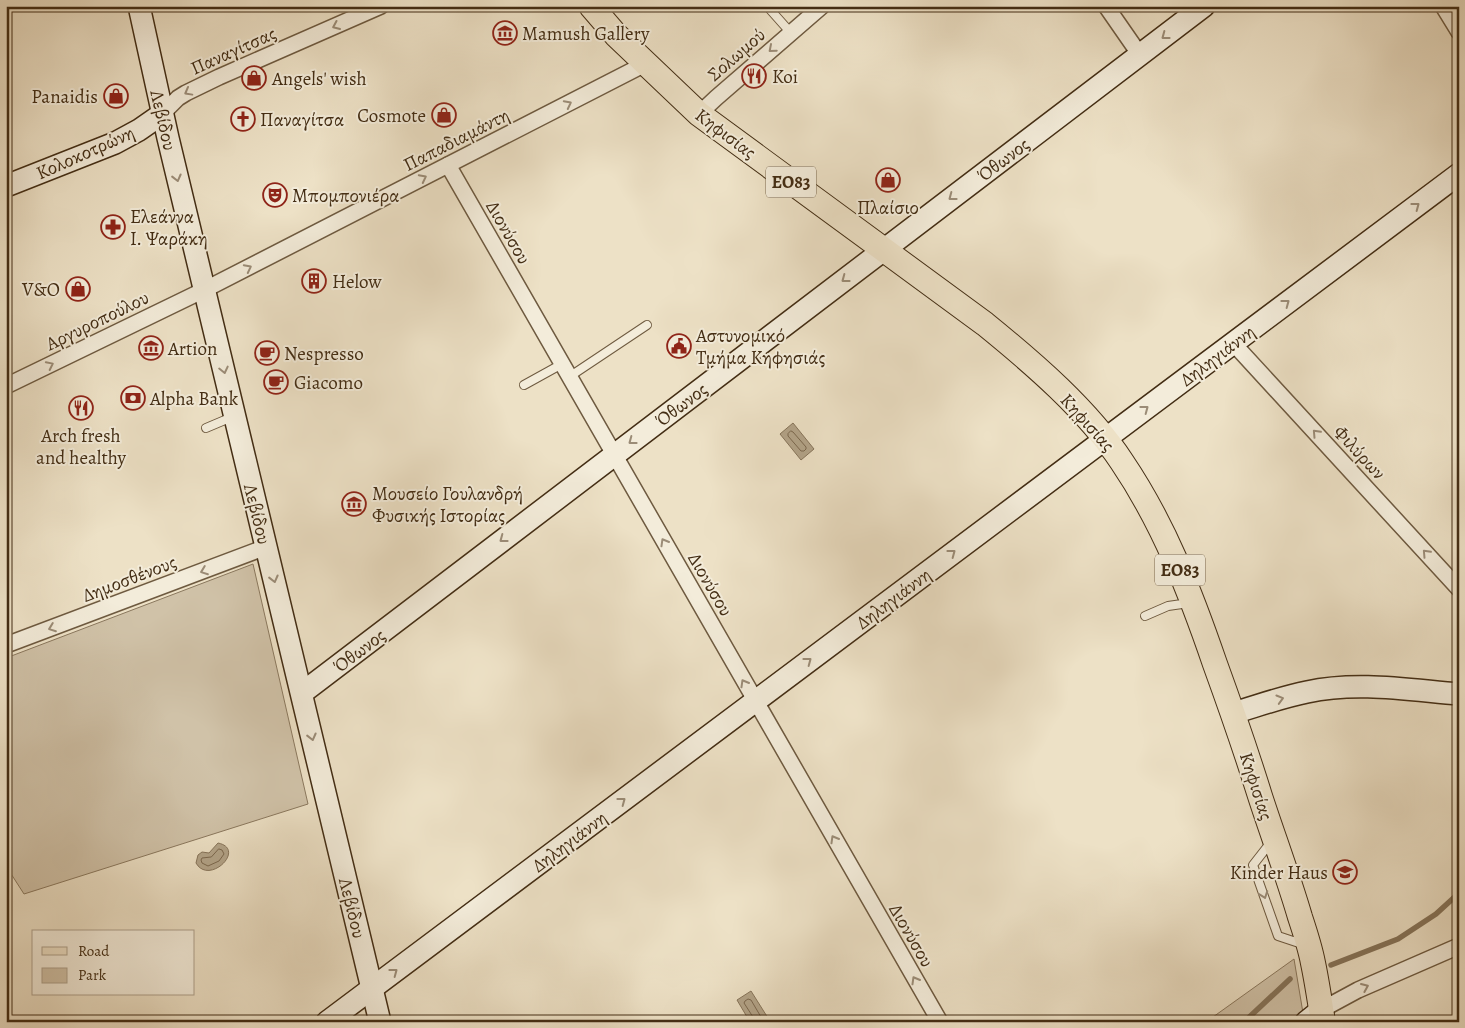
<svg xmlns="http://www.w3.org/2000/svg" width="1465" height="1028" viewBox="0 0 1465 1028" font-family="Alegreya,serif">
	<rect width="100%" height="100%" fill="#ede1c6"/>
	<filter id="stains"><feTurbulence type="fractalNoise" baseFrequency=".004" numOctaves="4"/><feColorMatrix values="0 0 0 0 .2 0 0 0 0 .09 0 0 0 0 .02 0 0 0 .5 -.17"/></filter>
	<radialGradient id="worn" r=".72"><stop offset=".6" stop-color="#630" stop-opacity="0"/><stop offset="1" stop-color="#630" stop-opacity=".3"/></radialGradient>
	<g fill="#d0c2a8" stroke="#8a785e">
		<polygon points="253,564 308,804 24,894 6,866 6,658"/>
		<polygon points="1294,959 1303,1013 1292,1022 1206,1022"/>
	</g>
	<g fill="#b3a489" stroke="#86745a">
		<polygon points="793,423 814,449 801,460 780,434"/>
		<path d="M218 843C247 849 209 886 196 863L198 855 202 852 209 853Z"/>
		<polygon points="751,991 768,1018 763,1022 750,1022 737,1000"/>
	</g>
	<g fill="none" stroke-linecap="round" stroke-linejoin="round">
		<g stroke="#7b684e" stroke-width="1">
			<polygon points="791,431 793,432 806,447 806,449 804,451 801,451 788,436 788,434"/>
			<polygon points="219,849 222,850 224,854 219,861 208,866 202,863 201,860 202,858 211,857"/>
			<polyline points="754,1022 753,1017 744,1003 745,1001 748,999 751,1000 761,1017 761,1022"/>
		</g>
		<g stroke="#86745a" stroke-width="5.5">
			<polyline points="1331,965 1398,939 1436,914 1459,893"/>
			<polyline points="1244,1022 1290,979"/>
		</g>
		<g stroke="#6e5a40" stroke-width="10">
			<g id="lane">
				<polyline points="767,6 791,33"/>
				<polyline points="569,377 647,325"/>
				<polyline points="524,385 562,364"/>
				<polyline points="206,428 232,417"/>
				<polyline points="1145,616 1168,606 1189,603"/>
				<polyline points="1271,842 1253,865 1278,936 1305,945"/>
			</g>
		</g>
		<g stroke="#6e5a40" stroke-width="18">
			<g id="street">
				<polyline points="1106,6 1140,55"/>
				<polyline points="1443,6 1459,32"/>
				<polyline points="162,114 178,98 186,93 219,77 381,6"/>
				<polyline points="699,114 716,98 822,6"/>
				<polyline points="448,165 940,1022"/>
				<polyline points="1233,343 1459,589"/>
				<polyline points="6,386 204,290 645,64"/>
				<polyline points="6,645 266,547"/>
				<polyline points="1321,1010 1358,990 1459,946"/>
			</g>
		</g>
		<g stroke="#432d14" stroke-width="24">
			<g id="secondary">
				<polyline points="139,6 168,138 380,1022"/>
				<polyline points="6,186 115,143 139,130 162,114"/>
				<polyline points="302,693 1204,6"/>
				<path d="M1233 713C1257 706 1282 697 1307 692 1357 681 1409 690 1459 694"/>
				<polyline points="327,1022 1459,174"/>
				<polyline points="1306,1022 1321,1010"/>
			</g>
		</g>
		<g stroke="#432d14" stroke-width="26">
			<path id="primary" d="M591 6 616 35 699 114 985 324C1033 363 1088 410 1122 462 1164 524 1191 594 1215 664 1231 708 1246 751 1260 796 1273 836 1288 876 1300 917 1305 932 1310 947 1313 963 1317 982 1320 1002 1323 1022"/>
		</g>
		<use href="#lane" stroke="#f3ecda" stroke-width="8"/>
		<use href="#street" stroke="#f3ecda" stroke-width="15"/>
		<use href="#secondary" stroke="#f3ecda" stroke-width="21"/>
		<use href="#primary" stroke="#ede1c6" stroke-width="24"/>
	</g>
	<defs><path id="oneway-chevron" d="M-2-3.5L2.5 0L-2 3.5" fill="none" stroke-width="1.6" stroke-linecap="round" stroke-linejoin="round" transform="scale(1.25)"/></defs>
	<g stroke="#9b8c77">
		<use href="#oneway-chevron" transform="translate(336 26) rotate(156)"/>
		<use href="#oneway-chevron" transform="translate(1165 36) rotate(143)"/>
		<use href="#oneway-chevron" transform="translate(772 49) rotate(139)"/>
		<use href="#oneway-chevron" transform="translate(188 92) rotate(151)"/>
		<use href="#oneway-chevron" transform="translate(568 104) rotate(-27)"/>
		<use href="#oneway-chevron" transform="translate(177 178) rotate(76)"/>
		<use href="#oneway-chevron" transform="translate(423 178) rotate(-27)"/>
		<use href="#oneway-chevron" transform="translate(952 197) rotate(143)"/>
		<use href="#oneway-chevron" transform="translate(1416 206) rotate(-37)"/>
		<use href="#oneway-chevron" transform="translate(248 268) rotate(-27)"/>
		<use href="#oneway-chevron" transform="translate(845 279) rotate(143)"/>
		<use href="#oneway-chevron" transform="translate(1286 303) rotate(-37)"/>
		<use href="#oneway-chevron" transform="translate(50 365) rotate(-26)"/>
		<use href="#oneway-chevron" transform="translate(224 370) rotate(77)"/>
		<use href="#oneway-chevron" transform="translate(1145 409) rotate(-37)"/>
		<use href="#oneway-chevron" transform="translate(1316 433) rotate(-133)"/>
		<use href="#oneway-chevron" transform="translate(632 441) rotate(143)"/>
		<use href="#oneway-chevron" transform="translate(503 539) rotate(143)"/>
		<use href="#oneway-chevron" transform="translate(664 542) rotate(-120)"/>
		<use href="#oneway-chevron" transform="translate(952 553) rotate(-37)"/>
		<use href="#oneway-chevron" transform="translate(1426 553) rotate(-133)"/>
		<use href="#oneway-chevron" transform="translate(204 571) rotate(159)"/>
		<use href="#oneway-chevron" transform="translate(274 579) rotate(76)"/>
		<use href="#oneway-chevron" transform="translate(52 628) rotate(159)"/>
		<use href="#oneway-chevron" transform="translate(808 661) rotate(-37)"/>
		<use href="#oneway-chevron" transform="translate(744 683) rotate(-120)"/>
		<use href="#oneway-chevron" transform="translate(1280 699) rotate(-16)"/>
		<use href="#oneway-chevron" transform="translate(312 737) rotate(76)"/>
		<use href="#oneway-chevron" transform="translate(622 801) rotate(-37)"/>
		<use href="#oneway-chevron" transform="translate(834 839) rotate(-120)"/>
		<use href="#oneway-chevron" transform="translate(1264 895) rotate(70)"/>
		<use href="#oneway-chevron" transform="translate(394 972) rotate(-37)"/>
		<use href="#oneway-chevron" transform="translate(915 980) rotate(-120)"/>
		<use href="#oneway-chevron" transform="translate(1365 987) rotate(-23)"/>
	</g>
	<defs>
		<g id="museum-ring" transform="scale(1.25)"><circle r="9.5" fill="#f3ecda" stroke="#8f2418" stroke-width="1.5"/><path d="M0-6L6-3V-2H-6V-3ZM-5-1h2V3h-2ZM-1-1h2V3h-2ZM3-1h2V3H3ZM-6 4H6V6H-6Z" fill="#8f2418"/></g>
		<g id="restaurant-ring" transform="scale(1.25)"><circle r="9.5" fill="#f3ecda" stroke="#8f2418" stroke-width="1.5"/><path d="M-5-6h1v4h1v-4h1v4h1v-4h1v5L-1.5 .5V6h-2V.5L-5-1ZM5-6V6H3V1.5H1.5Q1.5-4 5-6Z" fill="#8f2418"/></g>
		<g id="shop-ring" transform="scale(1.25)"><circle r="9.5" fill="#f3ecda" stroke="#8f2418" stroke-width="1.5"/><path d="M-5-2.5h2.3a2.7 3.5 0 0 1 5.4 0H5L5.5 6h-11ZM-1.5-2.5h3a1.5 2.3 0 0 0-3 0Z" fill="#8f2418"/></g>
		<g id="church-ring" transform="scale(1.25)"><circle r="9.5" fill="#f3ecda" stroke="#8f2418" stroke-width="1.5"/><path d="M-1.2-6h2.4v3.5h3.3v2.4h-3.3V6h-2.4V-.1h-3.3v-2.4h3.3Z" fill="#8f2418"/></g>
		<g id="theatre-ring" transform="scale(1.25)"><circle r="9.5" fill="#f3ecda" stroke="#8f2418" stroke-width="1.5"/><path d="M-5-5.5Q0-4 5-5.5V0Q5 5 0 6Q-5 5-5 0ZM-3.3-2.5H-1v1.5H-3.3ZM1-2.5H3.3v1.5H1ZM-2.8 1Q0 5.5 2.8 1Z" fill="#8f2418"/></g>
		<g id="pharmacy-ring" transform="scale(1.25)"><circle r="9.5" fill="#f3ecda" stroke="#8f2418" stroke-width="1.5"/><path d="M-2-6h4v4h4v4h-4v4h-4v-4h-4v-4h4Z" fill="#8f2418"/></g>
		<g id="building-ring" transform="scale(1.25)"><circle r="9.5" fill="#f3ecda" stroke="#8f2418" stroke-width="1.5"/><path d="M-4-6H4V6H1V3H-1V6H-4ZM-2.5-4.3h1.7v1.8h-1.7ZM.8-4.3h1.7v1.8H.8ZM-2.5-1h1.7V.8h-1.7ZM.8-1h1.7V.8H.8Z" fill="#8f2418"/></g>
		<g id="civic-ring" transform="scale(1.25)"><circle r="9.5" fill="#f3ecda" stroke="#8f2418" stroke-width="1.5"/><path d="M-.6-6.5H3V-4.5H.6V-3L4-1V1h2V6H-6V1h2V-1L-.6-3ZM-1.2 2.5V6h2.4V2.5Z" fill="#8f2418"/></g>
		<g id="cafe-ring" transform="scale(1.25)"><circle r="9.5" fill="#f3ecda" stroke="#8f2418" stroke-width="1.5"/><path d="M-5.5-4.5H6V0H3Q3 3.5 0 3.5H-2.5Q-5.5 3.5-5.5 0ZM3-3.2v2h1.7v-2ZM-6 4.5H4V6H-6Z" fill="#8f2418"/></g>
		<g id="bank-ring" transform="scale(1.25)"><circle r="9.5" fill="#f3ecda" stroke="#8f2418" stroke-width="1.5"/><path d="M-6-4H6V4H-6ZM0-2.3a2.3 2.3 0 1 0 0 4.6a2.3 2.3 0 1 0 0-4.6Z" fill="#8f2418"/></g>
		<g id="school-ring" transform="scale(1.25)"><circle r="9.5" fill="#f3ecda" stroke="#8f2418" stroke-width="1.5"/><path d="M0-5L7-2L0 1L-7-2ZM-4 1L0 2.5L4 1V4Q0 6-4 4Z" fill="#8f2418"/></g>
	</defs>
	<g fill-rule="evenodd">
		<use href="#museum-ring" x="505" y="33"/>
		<use href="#restaurant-ring" x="754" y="76"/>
		<use href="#shop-ring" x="254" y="78"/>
		<use href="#shop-ring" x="116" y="96"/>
		<use href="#shop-ring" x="444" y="115"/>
		<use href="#church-ring" x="243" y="119"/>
		<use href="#shop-ring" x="888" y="180"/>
		<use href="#theatre-ring" x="275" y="195"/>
		<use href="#pharmacy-ring" x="113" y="227"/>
		<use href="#building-ring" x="314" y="281"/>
		<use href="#shop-ring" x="78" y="289"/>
		<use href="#civic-ring" x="679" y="346"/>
		<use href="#museum-ring" x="151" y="348"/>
		<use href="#cafe-ring" x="267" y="353"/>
		<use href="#cafe-ring" x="276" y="382"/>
		<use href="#bank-ring" x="133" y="398"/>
		<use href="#restaurant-ring" x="81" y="408"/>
		<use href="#museum-ring" x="354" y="504"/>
		<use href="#school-ring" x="1345" y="872"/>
	</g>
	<g text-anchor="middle" stroke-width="4" stroke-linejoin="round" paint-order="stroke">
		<g fill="#f3ecda" stroke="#78664f" stroke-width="1">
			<rect x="766" y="166.5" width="50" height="31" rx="4"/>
			<rect x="1155" y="554.5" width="50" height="31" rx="4"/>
		</g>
		<g font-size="18" font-weight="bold" fill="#432d14">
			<text x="791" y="188">ΕΟ83</text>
			<text x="1180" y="576">ΕΟ83</text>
		</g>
		<g font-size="19" fill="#432d14" stroke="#f3ecda" text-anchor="start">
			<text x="522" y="40">Mamush Gallery</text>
			<text x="772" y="83">Koi</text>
			<text x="272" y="85">Angels' wish</text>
			<text x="98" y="103" text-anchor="end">Panaidis</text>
			<text x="426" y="122" text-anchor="end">Cosmote</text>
			<text x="260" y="126">Παναγίτσα</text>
			<text x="292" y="202">Μπομπονιέρα</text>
			<text x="888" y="214" text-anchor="middle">Πλαίσιο</text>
			<text x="130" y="223">Ελεάννα<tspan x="130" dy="22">Ι. Ψαράκη</tspan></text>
			<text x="332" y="288">Helow</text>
			<text x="60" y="296" text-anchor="end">V&amp;O</text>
			<text x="696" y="342">Αστυνομικό<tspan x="696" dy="22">Τμήμα Κηφησιάς</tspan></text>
			<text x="168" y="355">Artion</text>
			<text x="284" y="360">Nespresso</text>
			<text x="294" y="389">Giacomo</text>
			<text x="150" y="405">Alpha Bank</text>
			<text x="81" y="442" text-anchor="middle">Arch fresh<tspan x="81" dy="22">and healthy</tspan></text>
			<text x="372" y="500">Μουσείο Γουλανδρή<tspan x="372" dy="22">Φυσικής Ιστορίας</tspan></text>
			<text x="1328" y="879" text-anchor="end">Kinder Haus</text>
		</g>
		<g font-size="19" fill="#432d14" stroke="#f3ecda">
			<text transform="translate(233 50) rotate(-24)" y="7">Παναγίτσας</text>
			<text transform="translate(736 54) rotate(-41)" y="7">Σολωμού</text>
			<text transform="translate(164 120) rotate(77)" y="7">Λεβίδου</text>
			<text transform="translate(726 133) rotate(37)" y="7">Κηφισίας</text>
			<text transform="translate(456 139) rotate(-27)" y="7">Παπαδιαμάντη</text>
			<text transform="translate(85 152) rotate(-24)" y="7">Κολοκοτρώνη</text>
			<text transform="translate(1003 159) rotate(-37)" y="7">Όθωνος</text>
			<text transform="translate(509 232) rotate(60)" y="7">Διονύσου</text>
			<text transform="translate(97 320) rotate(-26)" y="7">Αργυροπούλου</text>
			<text transform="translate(1217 355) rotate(-37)" y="7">Δηληγιάννη</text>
			<text transform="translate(681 404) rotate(-37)" y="7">Όθωνος</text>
			<text transform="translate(1088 422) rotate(48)" y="7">Κηφισίας</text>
			<text transform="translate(1360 452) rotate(47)" y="7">Φιλύρων</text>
			<text transform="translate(258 514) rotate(76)" y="7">Λεβίδου</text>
			<text transform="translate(129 578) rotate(-21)" y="7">Δημοσθένους</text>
			<text transform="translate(711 584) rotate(60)" y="7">Διονύσου</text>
			<text transform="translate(893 598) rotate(-37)" y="7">Δηληγιάννη</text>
			<text transform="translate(359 650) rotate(-37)" y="7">Όθωνος</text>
			<text transform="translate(1257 786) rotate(72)" y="7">Κηφισίας</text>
			<text transform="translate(569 841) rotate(-37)" y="7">Δηληγιάννη</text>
			<text transform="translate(353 908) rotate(76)" y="7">Λεβίδου</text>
			<text transform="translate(912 935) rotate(60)" y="7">Διονύσου</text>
		</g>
	</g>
	<rect width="1465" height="1028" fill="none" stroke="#ede1c6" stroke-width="25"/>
	<rect x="8" y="8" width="1450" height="1013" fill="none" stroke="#432d14" stroke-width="2.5"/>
	<rect x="12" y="12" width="1440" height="1003" fill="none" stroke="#432d14"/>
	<rect x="32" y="930" width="162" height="65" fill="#f3ecda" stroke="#ada08b"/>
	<rect x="42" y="947" width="25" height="8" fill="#ede1c6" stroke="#ada08b"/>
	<text x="78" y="956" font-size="15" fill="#432d14">Road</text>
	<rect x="42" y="968" width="25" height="15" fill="#d0c2a8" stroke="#ada08b"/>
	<text x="78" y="980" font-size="15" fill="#432d14">Park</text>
	<rect width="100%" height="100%" filter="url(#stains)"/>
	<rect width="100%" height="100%" fill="url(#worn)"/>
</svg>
